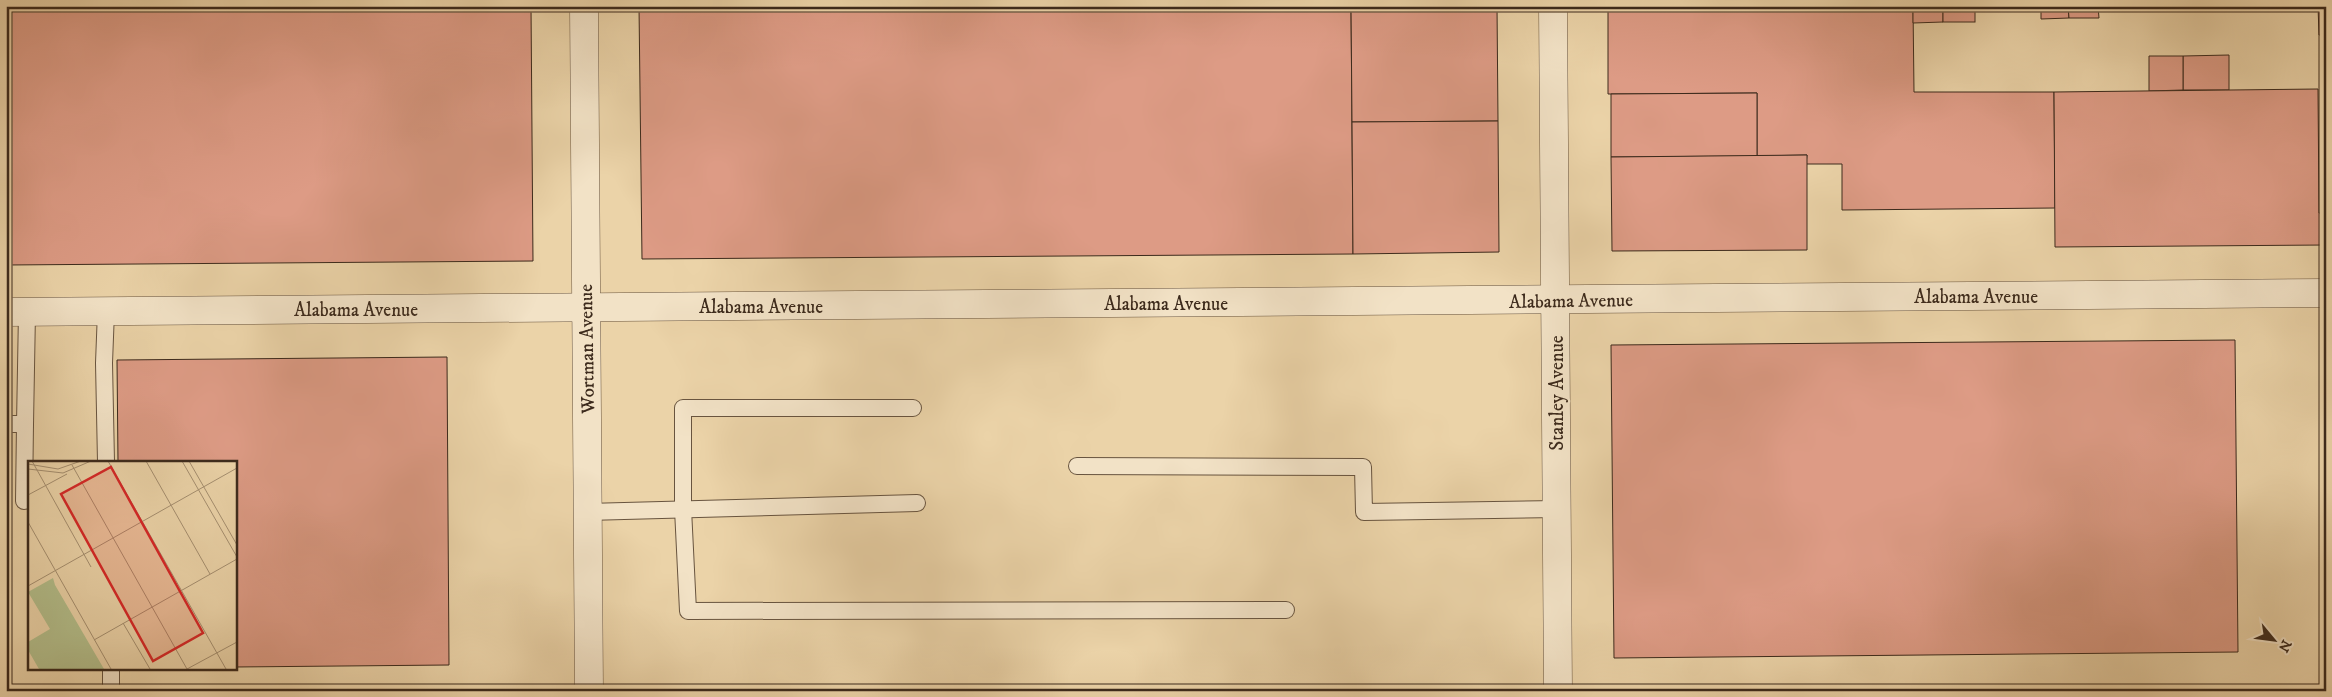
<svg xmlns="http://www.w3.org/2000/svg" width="2332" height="697" viewBox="0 0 2332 697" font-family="'IM FELL DW Pica',serif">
	<rect width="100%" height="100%" fill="#ebd3a8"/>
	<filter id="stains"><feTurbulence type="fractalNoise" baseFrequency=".004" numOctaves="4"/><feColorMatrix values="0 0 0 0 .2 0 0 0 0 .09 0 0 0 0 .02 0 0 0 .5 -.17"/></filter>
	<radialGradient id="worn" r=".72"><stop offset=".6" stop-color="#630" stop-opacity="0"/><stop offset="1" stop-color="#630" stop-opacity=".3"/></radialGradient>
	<g fill="#dd9b85" stroke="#3c2a1c">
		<polygon points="6,6 531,6 533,261 6,265"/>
		<polygon points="639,6 1351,6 1353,254 642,259"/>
		<polygon points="1351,6 1497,6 1498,121 1352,122"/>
		<polygon points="1608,6 1913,6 1914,92 2054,92 2055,208 1842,210 1842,164 1806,164 1807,155 1757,156 1757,93 1608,94"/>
		<polygon points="1913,6 1943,6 1943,22 1913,23"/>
		<rect x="1943" y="6" width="32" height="16"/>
		<polygon points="2041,6 2068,6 2069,18 2041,19"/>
		<polygon points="2068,6 2098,6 2099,18 2069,18"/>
		<rect x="2195" y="6" width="28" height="5"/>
		<polygon points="2318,6 2326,6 2326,35 2319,35"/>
		<polygon points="2229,55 2229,90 2183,90 2183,56"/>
		<polygon points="2149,56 2183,56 2183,90 2149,91"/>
		<polygon points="2318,89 2319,213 2326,213 2326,245 2055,247 2054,92"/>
		<polygon points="1757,93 1757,156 1611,157 1611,94"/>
		<polygon points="1498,121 1499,252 1353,254 1352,122"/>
		<polygon points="1807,155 1807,250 1612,251 1611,157"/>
		<polygon points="2235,340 2238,652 1614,658 1611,345"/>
		<polygon points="447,357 449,665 235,667 235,462 118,462 117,360"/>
	</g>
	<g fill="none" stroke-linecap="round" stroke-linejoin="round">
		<g stroke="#68543f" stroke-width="18">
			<g id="lane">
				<polyline points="106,311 104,363 106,462"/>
				<polyline points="913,408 683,408 683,509 688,611 1286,610"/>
				<polyline points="6,424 25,424 24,501"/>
				<polyline points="25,424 27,312"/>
				<polyline points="1077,466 1363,467 1364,512 1557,509"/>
				<polyline points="587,512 917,503"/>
				<polyline points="111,668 111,691"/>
			</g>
		</g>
		<g stroke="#68543f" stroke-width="29">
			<g id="street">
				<polyline points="584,6 589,691"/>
				<polyline points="1553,6 1558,691"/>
				<polyline points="6,312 2326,293"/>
			</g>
		</g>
		<use href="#lane" stroke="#f2e2c6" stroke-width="16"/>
		<use href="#street" stroke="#f2e2c6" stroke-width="28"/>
	</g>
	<g text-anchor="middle" stroke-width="4.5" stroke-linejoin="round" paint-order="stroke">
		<g font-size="19" fill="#3c2a1c" stroke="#f2e2c6">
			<text x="1976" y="303">Alabama Avenue</text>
			<text transform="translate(1571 300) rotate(-1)" y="7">Alabama Avenue</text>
			<text x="1166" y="310">Alabama Avenue</text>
			<text x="761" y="313">Alabama Avenue</text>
			<text x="356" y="316">Alabama Avenue</text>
			<text transform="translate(586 349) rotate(-91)" y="7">Wortman Avenue</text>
			<text transform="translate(1556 393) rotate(-90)" y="7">Stanley Avenue</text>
		</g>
	</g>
	<g transform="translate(28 461)">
		<rect width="209" height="209" fill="#ebd3a8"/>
		<path d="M25 117 27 124 76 208H11L0 189V181L22 168 0 131Z" fill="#b3be8b"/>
		<path fill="none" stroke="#a58f70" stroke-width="1" d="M4 0 63 106M18 0H40M80 0 198 208M118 0 182 113M154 0 209 96M161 0 209 84M0 3 30 8 53 0M44 4 159 208 209 181M0 8 35 12 63 0M0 34 39 13M0 61 83 208M0 125 209 7M95 162 122 208M66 179 209 98"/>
		<path fill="#d62828" fill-opacity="0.15" stroke="#d62828" stroke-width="2.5" d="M83 6 175 172 125 200 33 33Z"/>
		<rect width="209" height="209" fill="none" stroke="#3c2a1c" stroke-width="2.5"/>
	</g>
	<rect width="2332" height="697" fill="none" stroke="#ebd3a8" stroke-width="25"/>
	<rect x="8" y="8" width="2317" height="682" fill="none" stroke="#3c2a1c" stroke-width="2.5"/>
	<rect x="12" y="12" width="2307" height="672" fill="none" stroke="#3c2a1c"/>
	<g transform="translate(2274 640) rotate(119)" stroke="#f2e2c6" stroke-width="4" paint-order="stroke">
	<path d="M0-4L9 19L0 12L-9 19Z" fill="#3c2a1c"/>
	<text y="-8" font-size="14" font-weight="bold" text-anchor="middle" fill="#3c2a1c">N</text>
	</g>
	<rect width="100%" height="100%" filter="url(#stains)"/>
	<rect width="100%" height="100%" fill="url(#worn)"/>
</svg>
